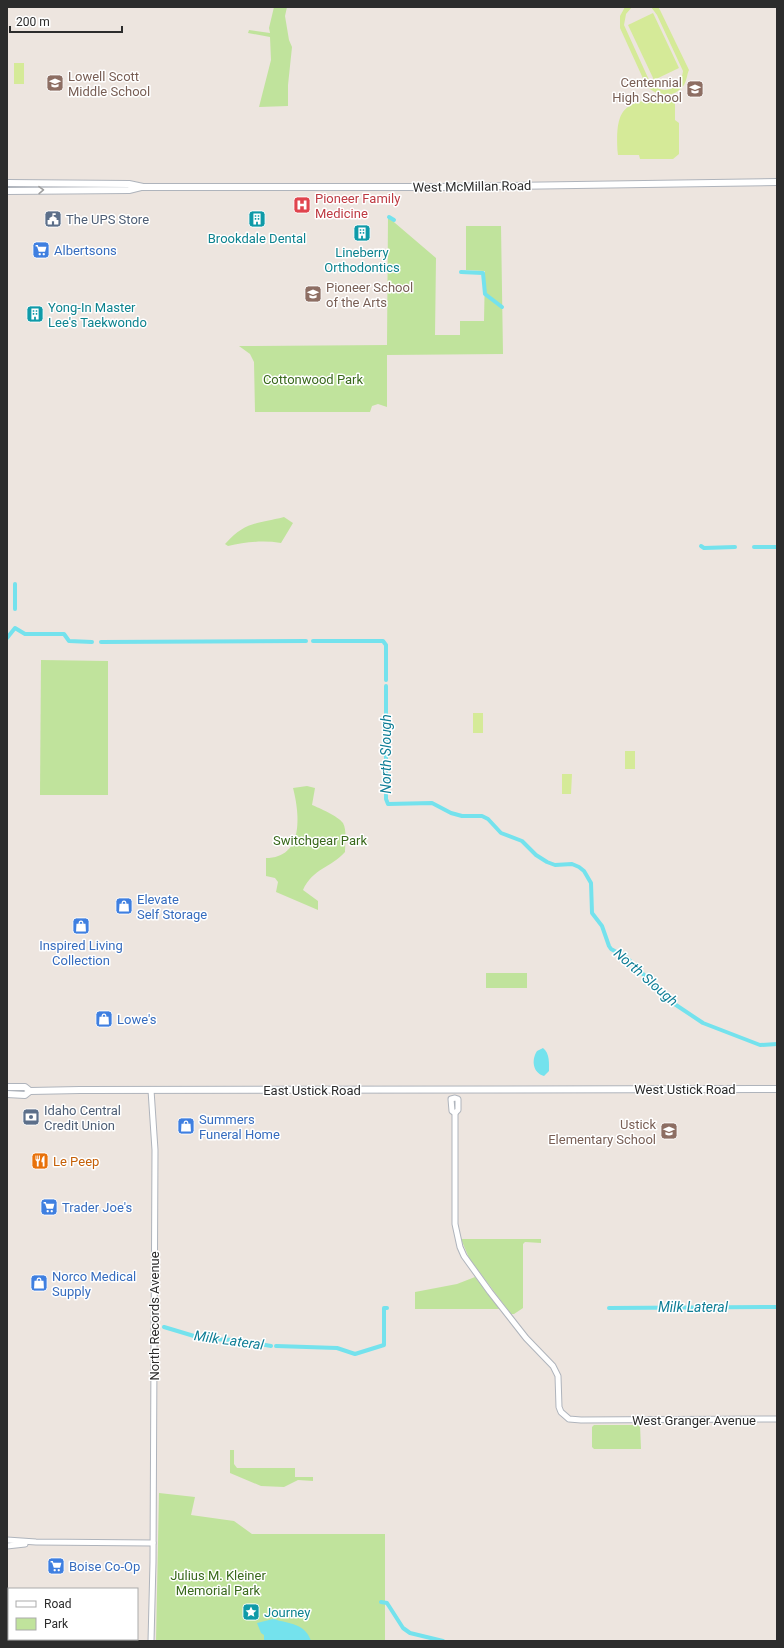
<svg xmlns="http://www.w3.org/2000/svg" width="784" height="1648" viewBox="0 0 784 1648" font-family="Roboto,sans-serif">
	<rect width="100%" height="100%" fill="#ede5df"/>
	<g fill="#c0e39c">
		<polygon points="274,7 287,7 285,16 289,40 292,47 288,85 288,106 259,107 271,60 270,37 248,33 249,30 270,33 269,28"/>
		<polygon points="388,217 436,258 435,335 460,335 460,321 484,321 485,271 466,270 466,226 501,226 503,354 387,355 387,407 378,404 372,406 370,412 255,412 254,362 250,354 239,346 387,345"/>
		<path d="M284 517 293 523 281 543C263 540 245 542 228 546L225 544C246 521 257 524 284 517Z"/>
		<polygon points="41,660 108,661 108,795 40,795"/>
		<path d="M307 786 315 788 312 805C319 808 338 816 343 823 347 830 345 844 345 852 331 868 313 868 303 890L318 901V910L276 892 278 882 275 878 266 876V858C304 858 300 815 293 788Z"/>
		<rect x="486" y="973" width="41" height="15"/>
		<polygon points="461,1239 541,1239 541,1243 525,1242 523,1244 523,1308 514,1314 511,1314 469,1258"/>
		<polygon points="475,1277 500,1309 415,1309 415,1292 457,1284"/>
		<polygon points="594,1425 640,1425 641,1449 594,1449 592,1447 592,1427"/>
		<polygon points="230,1450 234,1450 234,1464 237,1468 295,1468 295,1477 313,1477 313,1481 298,1480 284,1487 261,1486 230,1473"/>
		<polygon points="159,1493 195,1497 191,1515 234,1521 252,1534 385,1534 385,1641 156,1641"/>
	</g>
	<g fill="#d5ea98">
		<path d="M625 7H632L626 14 624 25 649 80C659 97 681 91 683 71L657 15 651 7H658L660 10 689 70C687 74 687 80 684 85 674 99 656 97 646 85L620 28V16Z"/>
		<polygon points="653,13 679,68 654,80 628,25"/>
		<rect x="14" y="63" width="10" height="21"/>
		<path d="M675 98V120L679 123V154L673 159H640L639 155H618C614 102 627 101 675 98Z"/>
		<rect x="473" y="713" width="10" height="20"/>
		<rect x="625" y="751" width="10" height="18"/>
		<polygon points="562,774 572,774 571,794 562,794"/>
	</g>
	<g fill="#74e2ed">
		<path d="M543 1048C550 1053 549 1064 549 1071L544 1076C533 1073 531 1060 537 1051Z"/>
		<path d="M273 1619C290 1624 305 1623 311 1641H264V1635L261 1633 257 1623Z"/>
	</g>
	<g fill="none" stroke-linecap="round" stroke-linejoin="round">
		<g stroke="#74e2ed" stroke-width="4">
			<polyline points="389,217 394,220"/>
			<polyline points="461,272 483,273 485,294 502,307"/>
			<polyline points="701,546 704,548 735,547"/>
			<polyline points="754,547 777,547"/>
			<polyline points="15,584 15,609"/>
			<polyline points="7,638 15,628 25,634 64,634 69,641 92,642"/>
			<polyline points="313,641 383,641 386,645 386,680"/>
			<polyline points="101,642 306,641"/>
			<polyline points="386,686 386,799 388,804 432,803 451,813 462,816 482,816 488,819 501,833 522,841 536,855 547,862 555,865 572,864 579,867 584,871 591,883 592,913 602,926 609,946 611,949 627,958 670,1001 703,1023 760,1045 777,1044"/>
			<polyline points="609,1308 777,1307"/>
			<polyline points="164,1327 204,1339 238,1340 271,1346"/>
			<polyline points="276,1346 337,1348 355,1354 384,1345 384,1308 387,1308"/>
			<polyline points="381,1602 387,1603 403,1628 410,1633 443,1641"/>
		</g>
		<g stroke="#afb4bc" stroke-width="7">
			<g id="tertiary">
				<polygon points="455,1098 458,1099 458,1110 455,1113 452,1111 451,1099"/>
				<polyline points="455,1113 455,1224 460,1247 464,1256 490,1292 526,1338 553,1366 558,1376 559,1407 561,1412 569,1419 581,1420 777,1419"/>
				<polyline points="7,1540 36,1542 153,1543"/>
				<polyline points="7,1546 25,1544"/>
				<polyline points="151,1641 153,1562 155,1150 151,1090"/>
			</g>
		</g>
		<g stroke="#afb4bc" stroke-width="8">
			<g id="secondary">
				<polyline points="7,183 129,184 143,187 441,187 777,182"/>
				<polyline points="7,191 129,190 141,187"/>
				<polyline points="7,1087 25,1087 30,1091"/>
				<polyline points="7,1094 25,1095 30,1091 80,1090 777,1089"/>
			</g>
		</g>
		<use href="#tertiary" stroke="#fff" stroke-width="5"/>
		<use href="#secondary" stroke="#fff" stroke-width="6"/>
	</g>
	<defs><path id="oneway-chevron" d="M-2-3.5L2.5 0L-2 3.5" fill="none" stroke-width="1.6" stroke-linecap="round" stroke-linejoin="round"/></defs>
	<use stroke="#a0a0a0" href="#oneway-chevron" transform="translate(41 190) rotate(-1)"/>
	<defs>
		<g id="school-square" transform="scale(0.9)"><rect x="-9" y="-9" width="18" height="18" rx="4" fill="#8d6e63" stroke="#fff"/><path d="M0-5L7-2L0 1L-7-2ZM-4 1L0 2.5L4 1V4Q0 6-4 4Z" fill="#fff"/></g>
		<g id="hospital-square" transform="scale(0.9)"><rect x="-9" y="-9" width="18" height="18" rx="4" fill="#e0444e" stroke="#fff"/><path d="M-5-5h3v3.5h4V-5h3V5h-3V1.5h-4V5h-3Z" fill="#fff"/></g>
		<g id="civic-square" transform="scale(0.9)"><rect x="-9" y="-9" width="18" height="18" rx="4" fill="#5c6f8a" stroke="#fff"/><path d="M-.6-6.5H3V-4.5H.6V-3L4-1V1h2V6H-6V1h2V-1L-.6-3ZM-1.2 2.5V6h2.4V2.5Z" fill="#fff"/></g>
		<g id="building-square" transform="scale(0.9)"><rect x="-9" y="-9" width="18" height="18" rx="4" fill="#0f9aa8" stroke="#fff"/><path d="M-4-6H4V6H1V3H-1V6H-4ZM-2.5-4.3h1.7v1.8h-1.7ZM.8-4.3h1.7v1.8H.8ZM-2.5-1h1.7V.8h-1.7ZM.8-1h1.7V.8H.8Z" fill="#fff"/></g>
		<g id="supermarket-square" transform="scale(0.9)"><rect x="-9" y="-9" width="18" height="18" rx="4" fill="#3f7fe0" stroke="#fff"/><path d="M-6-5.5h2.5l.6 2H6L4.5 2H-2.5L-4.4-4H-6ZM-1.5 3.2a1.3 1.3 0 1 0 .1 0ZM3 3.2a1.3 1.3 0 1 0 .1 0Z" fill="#fff"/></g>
		<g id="shop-square" transform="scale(0.9)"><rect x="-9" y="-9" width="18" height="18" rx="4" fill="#3f7fe0" stroke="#fff"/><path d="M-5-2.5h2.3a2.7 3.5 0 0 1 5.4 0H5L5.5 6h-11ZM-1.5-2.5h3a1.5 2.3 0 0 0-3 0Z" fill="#fff"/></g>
		<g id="bank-square" transform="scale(0.9)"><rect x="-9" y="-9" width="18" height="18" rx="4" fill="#5c6f8a" stroke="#fff"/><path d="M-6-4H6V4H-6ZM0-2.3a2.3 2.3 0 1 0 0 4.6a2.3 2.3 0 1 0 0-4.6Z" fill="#fff"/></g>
		<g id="restaurant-square" transform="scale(0.9)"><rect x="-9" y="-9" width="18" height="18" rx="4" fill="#e8710a" stroke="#fff"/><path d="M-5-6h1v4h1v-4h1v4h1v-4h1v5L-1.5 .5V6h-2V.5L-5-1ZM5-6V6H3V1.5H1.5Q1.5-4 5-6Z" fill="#fff"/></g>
		<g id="sight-square" transform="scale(0.9)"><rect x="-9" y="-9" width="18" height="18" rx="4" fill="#0f9aa8" stroke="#fff"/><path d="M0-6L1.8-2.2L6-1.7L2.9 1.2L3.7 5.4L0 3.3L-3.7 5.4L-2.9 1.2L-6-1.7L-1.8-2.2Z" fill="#fff"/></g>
	</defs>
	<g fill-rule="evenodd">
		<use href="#school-square" x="55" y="83"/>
		<use href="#school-square" x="695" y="89"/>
		<use href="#hospital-square" x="302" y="205"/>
		<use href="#civic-square" x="53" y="219"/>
		<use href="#building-square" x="257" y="219"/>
		<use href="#building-square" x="362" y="233"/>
		<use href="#supermarket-square" x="41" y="250"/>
		<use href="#school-square" x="313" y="294"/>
		<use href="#building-square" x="35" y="314"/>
		<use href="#shop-square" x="124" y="906"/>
		<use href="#shop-square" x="81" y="926"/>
		<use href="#shop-square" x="104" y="1019"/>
		<use href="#bank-square" x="31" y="1117"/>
		<use href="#shop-square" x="186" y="1126"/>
		<use href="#school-square" x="669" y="1131"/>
		<use href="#restaurant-square" x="40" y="1161"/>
		<use href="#supermarket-square" x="49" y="1207"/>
		<use href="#shop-square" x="39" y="1283"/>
		<use href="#supermarket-square" x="56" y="1566"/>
		<use href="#sight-square" x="251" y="1612"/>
	</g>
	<g text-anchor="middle" stroke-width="3" stroke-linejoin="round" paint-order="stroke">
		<g font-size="13" fill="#785e54" stroke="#fff" text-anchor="start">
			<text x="68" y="81">Lowell Scott<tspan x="68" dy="15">Middle School</tspan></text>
			<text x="682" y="87" text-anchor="end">Centennial<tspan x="682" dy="15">High School</tspan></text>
			<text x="326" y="292">Pioneer School<tspan x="326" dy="15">of the Arts</tspan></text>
			<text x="656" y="1129" text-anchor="end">Ustick<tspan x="656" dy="15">Elementary School</tspan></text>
		</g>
		<g font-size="13" fill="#2c2c2c" stroke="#fff">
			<text transform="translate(472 186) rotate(-1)" y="5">West McMillan Road</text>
			<text x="685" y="1094">West Ustick Road</text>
			<text x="312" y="1095">East Ustick Road</text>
			<text transform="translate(154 1316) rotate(-90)" y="5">North Records Avenue</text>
			<text x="694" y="1425">West Granger Avenue</text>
		</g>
		<g font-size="13" fill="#be3a42" stroke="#fff" text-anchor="start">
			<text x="315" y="203">Pioneer Family<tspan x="315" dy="15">Medicine</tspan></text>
		</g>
		<g font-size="13" fill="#4e5e75" stroke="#fff" text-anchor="start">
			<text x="66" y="224">The UPS Store</text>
			<text x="44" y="1115">Idaho Central<tspan x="44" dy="15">Credit Union</tspan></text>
		</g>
		<g font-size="13" fill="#0d838f" stroke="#fff">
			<text x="257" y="243">Brookdale Dental</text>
			<text x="362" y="257">Lineberry<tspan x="362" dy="15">Orthodontics</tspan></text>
			<text x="48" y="312" text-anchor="start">Yong-In Master<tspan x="48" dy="15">Lee's Taekwondo</tspan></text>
			<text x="264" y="1617" text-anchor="start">Journey</text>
		</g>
		<g font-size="13" fill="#366cbe" stroke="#fff" text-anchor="start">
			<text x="54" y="255">Albertsons</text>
			<text x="137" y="904">Elevate<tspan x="137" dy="15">Self Storage</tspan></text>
			<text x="81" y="950" text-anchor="middle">Inspired Living<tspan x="81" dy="15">Collection</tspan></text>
			<text x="117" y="1024">Lowe's</text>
			<text x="199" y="1124">Summers<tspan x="199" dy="15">Funeral Home</tspan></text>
			<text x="62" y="1212">Trader Joe's</text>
			<text x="52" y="1281">Norco Medical<tspan x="52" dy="15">Supply</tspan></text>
			<text x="69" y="1571">Boise Co-Op</text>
		</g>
		<g font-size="13" fill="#39691c" stroke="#fff">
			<text x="313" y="384">Cottonwood Park</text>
			<text x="320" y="845">Switchgear Park</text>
			<text x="218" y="1580">Julius M. Kleiner<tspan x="218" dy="15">Memorial Park</tspan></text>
		</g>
		<g font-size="13" fill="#c56008" stroke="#fff" text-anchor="start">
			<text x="53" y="1166">Le Peep</text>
		</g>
		<g font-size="14" font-style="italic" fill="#0f7e96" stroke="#fff">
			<text transform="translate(386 754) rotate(-90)" y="5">North Slough</text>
			<text transform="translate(646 977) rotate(41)" y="5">North Slough</text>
			<text x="693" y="1312">Milk Lateral</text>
			<text transform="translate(229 1340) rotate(8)" y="5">Milk Lateral</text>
		</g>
	</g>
	<rect width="784" height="1648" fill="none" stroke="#2c2c2c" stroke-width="16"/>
	<rect x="8" y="1588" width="130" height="52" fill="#ffffff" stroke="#ababab"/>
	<rect x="16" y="1601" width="20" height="6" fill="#ffffff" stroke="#ababab"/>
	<text x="44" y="1608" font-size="12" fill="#2c2c2c">Road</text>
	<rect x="16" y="1618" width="20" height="12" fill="#c0e39c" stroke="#ababab"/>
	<text x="44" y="1628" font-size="12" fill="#2c2c2c">Park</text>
	<path d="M10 26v6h112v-6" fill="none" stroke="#2c2c2c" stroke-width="2"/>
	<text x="16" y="26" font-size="12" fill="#2c2c2c" stroke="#ffffff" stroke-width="3" paint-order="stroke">200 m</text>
</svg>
